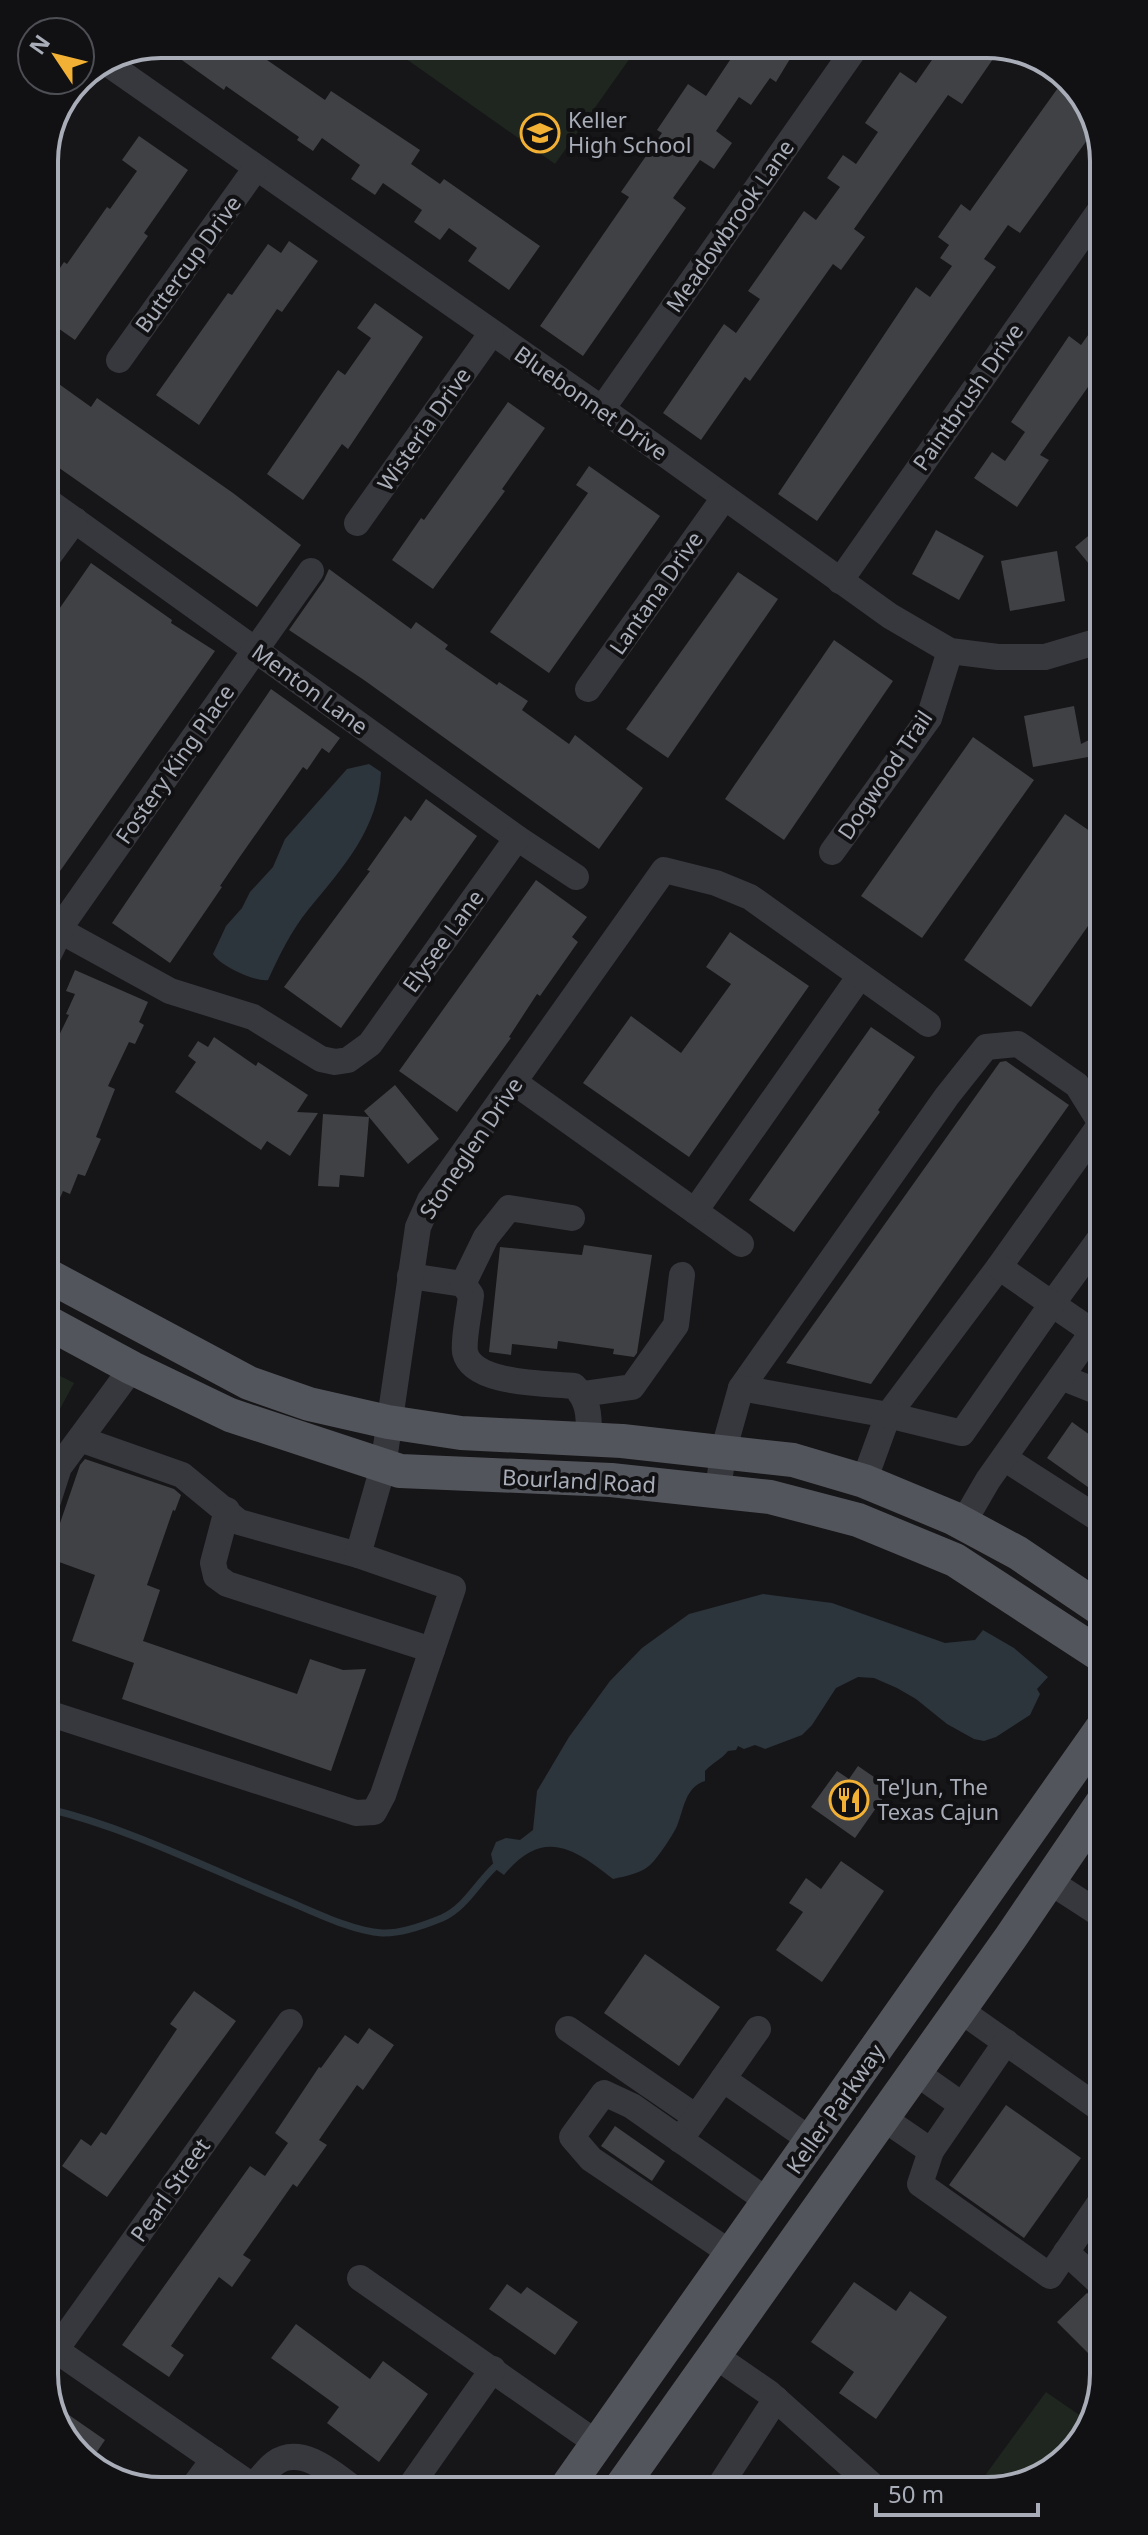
<svg xmlns="http://www.w3.org/2000/svg" width="1148" height="2535" viewBox="0 0 1148 2535" font-family="'Noto Sans',sans-serif">
	<rect width="100%" height="100%" fill="#161618"/>
	<g fill="#1e261f">
		<polygon points="385,44 640,44 555,164"/>
		<polygon points="48,1370 74,1383 48,1431"/>
		<polygon points="1046,2392 1088,2421 1080,2445 1025,2485 978,2485"/>
	</g>
	<g fill="#2c353c">
		<path d="M369 764 381 772C379 828 342 869 308 910 291 931 279 956 268 980 255 982 220 966 213 954L226 926 242 908 250 892 273 867 285 839 347 769Z"/>
		<path d="M763 1594 832 1603 945 1643 975 1640 983 1630 1014 1648 1048 1677 1037 1689 1040 1694 1030 1715 996 1737 984 1741 974 1739 947 1724 916 1699 897 1688 874 1678 858 1677 836 1688 812 1725 802 1735 765 1749 755 1745 744 1749 738 1746 736 1750 728 1751C722 1759 712 1763 705 1771V1781C685 1787 684 1809 677 1826 673 1835 660 1854 653 1862 644 1873 626 1876 613 1879 574 1848 543 1827 504 1875L494 1868 491 1854 496 1842 506 1838 520 1840 533 1830 537 1791 569 1737 610 1681 642 1648 689 1614Z"/>
	</g>
	<g fill="none" stroke-linecap="round" stroke-linejoin="round">
		<path stroke="#2c353c" stroke-width="7" d="M49 1809C128 1828 203 1866 278 1897 308 1909 350 1931 382 1933 401 1934 425 1925 442 1918 467 1907 479 1879 499 1863"/>
	</g>
	<g fill="#404145">
		<polygon points="189,44 244,44 325,100 331,91 420,150 411,164 440,184 444,179 540,246 509,290 468,261 477,248 449,228 440,240 414,222 422,210 383,183 375,195 351,179 360,165 322,138 313,151 297,140 299,137 226,86 224,90 179,58"/>
		<polygon points="714,44 799,44 776,82 770,78 751,105 739,97 716,131 732,143 714,169 700,160 673,198 686,208 583,356 540,326 629,197 621,192 662,133 657,130 688,84 706,96 732,57"/>
		<polygon points="943,44 973,44 993,59 962,104 948,95 854,229 865,237 841,270 833,264 750,381 745,377 701,440 663,413 724,324 736,333 760,299 748,291 804,211 816,220 840,187 827,178 843,155 856,164 878,132 865,123 900,72 916,83"/>
		<polygon points="1065,78 1098,125 1020,233 1008,225 984,259 996,267 817,521 778,494 916,287 930,297 952,266 940,258 949,245 938,237 961,204 970,211"/>
		<polygon points="139,136 188,170 144,233 148,236 75,340 45,319 45,290 64,262 67,264 107,207 110,209 137,171 122,160"/>
		<polygon points="289,241 318,261 282,312 277,309 199,425 156,395 228,293 232,295 268,244 281,253"/>
		<polygon points="375,303 423,337 348,449 342,444 303,500 267,474 338,370 345,375 371,338 357,328"/>
		<polygon points="1098,321 1098,394 1088,387 1040,455 1049,460 1017,507 974,478 992,452 1005,461 1025,432 1011,422 1069,336 1081,345"/>
		<polygon points="45,374 91,407 97,398 233,493 301,545 257,607 45,458"/>
		<polygon points="508,402 545,428 502,489 505,491 433,589 392,560 421,518 424,520"/>
		<polygon points="589,466 660,516 549,673 490,632 588,493 576,485"/>
		<polygon points="1099,527 1099,576 1075,547"/>
		<polygon points="936,530 984,556 959,600 912,574"/>
		<polygon points="1057,551 1065,601 1010,611 1001,561"/>
		<polygon points="91,563 172,620 171,623 215,651 46,891 46,628"/>
		<polygon points="329,569 411,629 416,622 448,645 445,649 497,685 499,682 528,701 522,710 569,744 575,735 643,788 599,849 364,680 289,630 324,580"/>
		<polygon points="738,572 778,599 668,758 626,729"/>
		<polygon points="834,640 893,681 784,840 725,799"/>
		<polygon points="271,689 340,738 329,753 322,748 307,770 303,767 239,858 220,886 222,887 170,963 112,923"/>
		<polygon points="1074,706 1081,744 1099,735 1099,755 1033,767 1024,716"/>
		<polygon points="973,737 1034,780 922,938 861,896"/>
		<polygon points="426,799 477,836 341,1028 284,987 370,871 367,870 405,816 411,821"/>
		<polygon points="1065,814 1100,838 1100,909 1031,1007 964,960"/>
		<polygon points="536,880 587,917 572,937 578,942 540,996 537,994 509,1037 511,1038 457,1112 399,1071"/>
		<polygon points="730,932 809,986 689,1157 583,1083 631,1016 681,1053 731,984 706,967"/>
		<polygon points="75,970 148,1002 139,1022 144,1025 135,1044 129,1042 108,1086 115,1089 96,1137 101,1139 85,1176 78,1174 70,1194 63,1191 47,1228 47,1060 69,1015 66,1014 75,994 66,991"/>
		<polygon points="871,1027 915,1057 878,1110 880,1112 794,1232 749,1200"/>
		<polygon points="214,1037 256,1066 258,1062 308,1095 297,1112 318,1113 290,1156 267,1141 261,1150 175,1092 196,1062 188,1056 198,1041 208,1047"/>
		<polygon points="1006,1061 1069,1105 871,1384 786,1363 1000,1062"/>
		<polygon points="395,1085 439,1139 408,1164 364,1111"/>
		<polygon points="323,1114 369,1117 364,1177 340,1175 339,1187 318,1186"/>
		<polygon points="584,1245 652,1255 637,1353 634,1357 613,1354 614,1349 558,1341 557,1349 512,1344 511,1355 489,1352 500,1247 582,1255"/>
		<polygon points="1072,1422 1101,1443 1102,1497 1047,1458"/>
		<polygon points="85,1459 174,1489 181,1495 175,1511 173,1510 147,1585 160,1590 143,1641 297,1694 310,1659 343,1670 366,1669 331,1771 122,1699 134,1663 72,1641 95,1575 48,1558 80,1465"/>
		<polygon points="858,1766 890,1788 855,1838 811,1807 837,1771 849,1779"/>
		<polygon points="841,1861 884,1891 822,1982 776,1950 803,1912 789,1903 806,1878 821,1889"/>
		<polygon points="645,1954 720,2007 679,2066 604,2013"/>
		<polygon points="194,1991 236,2021 107,2197 62,2166 81,2139 91,2146 101,2132 106,2135 177,2029 170,2024"/>
		<polygon points="369,2028 394,2045 363,2090 357,2085 319,2140 327,2145 297,2187 293,2184 243,2255 251,2260 232,2287 219,2277 171,2346 184,2355 169,2377 122,2345 250,2166 265,2176 288,2143 275,2133 319,2067 321,2068 345,2035 358,2044"/>
		<polygon points="1006,2105 1081,2158 1024,2238 949,2185"/>
		<polygon points="615,2126 665,2161 652,2181 601,2146"/>
		<polygon points="854,2282 896,2311 910,2291 947,2317 876,2419 839,2393 854,2372 811,2342"/>
		<polygon points="507,2284 521,2294 527,2287 578,2322 555,2355 489,2309"/>
		<polygon points="1087,2293 1104,2303 1104,2369 1057,2322"/>
		<polygon points="296,2324 370,2379 383,2361 428,2394 379,2462 327,2423 339,2407 271,2358"/>
		<polygon points="69,2415 105,2440 88,2465 61,2427"/>
	</g>
	<g fill="none" stroke-linecap="round" stroke-linejoin="round">
		<g stroke="#37383d" stroke-width="26">
			<polyline points="110,65 602,409 890,616 950,651 998,657 1045,657 1099,641"/>
			<polyline points="119,360 256,168"/>
			<polyline points="602,409 858,44"/>
			<polyline points="45,499 517,838 576,877"/>
			<polyline points="357,523 491,334"/>
			<polyline points="45,561 75,520"/>
			<polyline points="840,581 1098,213"/>
			<polyline points="588,689 724,498"/>
			<polyline points="832,852 929,718 950,651"/>
			<polyline points="59,930 170,991 253,1017 321,1059 335,1062 348,1060 370,1044 517,838"/>
			<polyline points="46,960 66,919 311,571"/>
			<polyline points="514,1082 741,1244"/>
			<polyline points="695,1211 860,976"/>
			<path d="M410 1276 463 1284 471 1295C470 1309 463 1338 465 1352 472 1385 547 1383 574 1386 590 1401 589 1418 589 1439"/>
			<polyline points="463,1284 486,1237 509,1208 572,1218"/>
			<polyline points="1093,1332 1052,1304 1101,1237"/>
			<polyline points="1061,1377 1101,1393"/>
			<polyline points="741,1388 947,1096 986,1047 1018,1044 1077,1085 1100,1122"/>
			<polyline points="583,1394 632,1387 676,1325 682,1275"/>
			<polyline points="80,1439 182,1475 239,1522 358,1555"/>
			<polyline points="1004,1458 1102,1521"/>
			<polyline points="864,1481 888,1415 999,1267 1100,1125"/>
			<polyline points="718,1491 723,1452 741,1388 888,1415 962,1433 1052,1304 999,1267"/>
			<polyline points="48,1501 59,1467 132,1368"/>
			<polyline points="227,1510 213,1563 216,1576 227,1584 432,1650"/>
			<polyline points="963,1523 988,1480 1101,1320"/>
			<polyline points="48,1713 356,1813 374,1812 383,1795 453,1588 358,1555 383,1467 418,1227 430,1200 664,870 716,883 750,897 928,1024"/>
			<polyline points="1082,1834 1103,1847"/>
			<polyline points="1049,1881 1103,1916"/>
			<polyline points="960,2010 1103,2111"/>
			<polyline points="568,2029 696,2117"/>
			<polyline points="915,2072 962,2105"/>
			<polyline points="723,2079 758,2029"/>
			<polyline points="883,2118 931,2151 920,2184 1050,2276 1103,2198"/>
			<polyline points="680,2140 723,2079 812,2141"/>
			<polyline points="931,2151 1006,2042"/>
			<polyline points="1066,2252 1104,2287"/>
			<polyline points="732,2254 591,2159 572,2137 604,2093 632,2106 769,2202"/>
			<polyline points="360,2278 598,2444"/>
			<polyline points="50,2346 258,2490"/>
			<polyline points="714,2355 769,2393 873,2486"/>
			<polyline points="50,2358 290,2022"/>
			<path d="M253 2486C260 2479 267 2469 275 2463 301 2444 334 2474 354 2489"/>
			<polyline points="719,2487 776,2399"/>
			<polyline points="406,2489 412,2484 493,2369"/>
			<polyline points="191,2490 214,2459"/>
		</g>
		<g stroke="#53555c" stroke-width="34">
			<polyline points="47,1275 249,1383 309,1404 388,1422 461,1433 622,1441 793,1460 864,1481 953,1518 1018,1553 1102,1610"/>
			<polyline points="47,1322 132,1368 230,1415 400,1471 611,1480 770,1497 858,1520 955,1560 1102,1656"/>
			<polyline points="621,2487 1011,1937 1102,1803"/>
			<polyline points="566,2488 1102,1728"/>
		</g>
	</g>
	<defs>
		<g id="school-ring" transform="scale(2)"><circle r="9.5" fill="#111113" stroke="#f2b134" stroke-width="1.5"/><path d="M0-5L7-2L0 1L-7-2ZM-4 1L0 2.5L4 1V4Q0 6-4 4Z" fill="#f2b134"/></g>
		<g id="restaurant-ring" transform="scale(2)"><circle r="9.5" fill="#111113" stroke="#f2b134" stroke-width="1.5"/><path d="M-5-6h1v4h1v-4h1v4h1v-4h1v5L-1.5 .5V6h-2V.5L-5-1ZM5-6V6H3V1.5H1.5Q1.5-4 5-6Z" fill="#f2b134"/></g>
	</defs>
	<g fill-rule="evenodd">
		<use href="#school-ring" x="540" y="133"/>
		<use href="#restaurant-ring" x="849" y="1800"/>
	</g>
	<g text-anchor="middle" stroke-width="8" stroke-linejoin="round" paint-order="stroke">
		<g font-size="22" fill="#a8adb8" stroke="#111113" text-anchor="start">
			<text x="568" y="128">Keller<tspan x="568" dy="25">High School</tspan></text>
			<text x="877" y="1795">Te'Jun, The<tspan x="877" dy="25">Texas Cajun</tspan></text>
		</g>
		<g font-size="22" fill="#a8adb8" stroke="#111113">
			<text transform="translate(730 226) rotate(-55)" y="8">Meadowbrook Lane</text>
			<text transform="translate(188 264) rotate(-54)" y="8">Buttercup Drive</text>
			<text transform="translate(968 397) rotate(-55)" y="8">Paintbrush Drive</text>
			<text transform="translate(591 403) rotate(35)" y="8">Bluebonnet Drive</text>
			<text transform="translate(424 429) rotate(-55)" y="8">Wisteria Drive</text>
			<text transform="translate(656 593) rotate(-55)" y="8">Lantana Drive</text>
			<text transform="translate(310 689) rotate(36)" y="8">Menton Lane</text>
			<text transform="translate(175 764) rotate(-55)" y="8">Fostery King Place</text>
			<text transform="translate(885 775) rotate(-56)" y="8">Dogwood Trail</text>
			<text transform="translate(443 941) rotate(-54)" y="8">Elysee Lane</text>
			<text transform="translate(471 1148) rotate(-56)" y="8">Stoneglen Drive</text>
			<text transform="translate(579 1481) rotate(3)" y="8">Bourland Road</text>
			<text transform="translate(835 2109) rotate(-55)" y="8">Keller Parkway</text>
			<text transform="translate(170 2190) rotate(-55)" y="8">Pearl Street</text>
		</g>
	</g>
	<path d="M0 0H1148V2535H0ZM161 58H987A103 103 0 0 1 1090 161V2374A103 103 0 0 1 987 2477H161A103 103 0 0 1 58 2374V161A103 103 0 0 1 161 58Z" fill="#111113" fill-rule="evenodd"/>
	<path fill="none" stroke="#a8adb8" stroke-width="4" d="M161 58H987A103 103 0 0 1 1090 161V2374A103 103 0 0 1 987 2477H161A103 103 0 0 1 58 2374V161A103 103 0 0 1 161 58Z"/>
	<g transform="translate(56 56) rotate(305)"><circle r="38" fill="#111113" stroke="#4d4f55" stroke-width="2"/>
	<path d="M0-6L14 30L0 20L-14 30Z" fill="#f2b134"/>
	<text y="-12" font-size="22" font-weight="bold" text-anchor="middle" fill="#a8adb8">N</text>
	</g>
	<path d="M876 2503v12h162v-12" fill="none" stroke="#a8adb8" stroke-width="4"/>
	<text x="888" y="2503" font-size="24" fill="#a8adb8" stroke="#111113" stroke-width="6" paint-order="stroke">50 m</text>
</svg>
